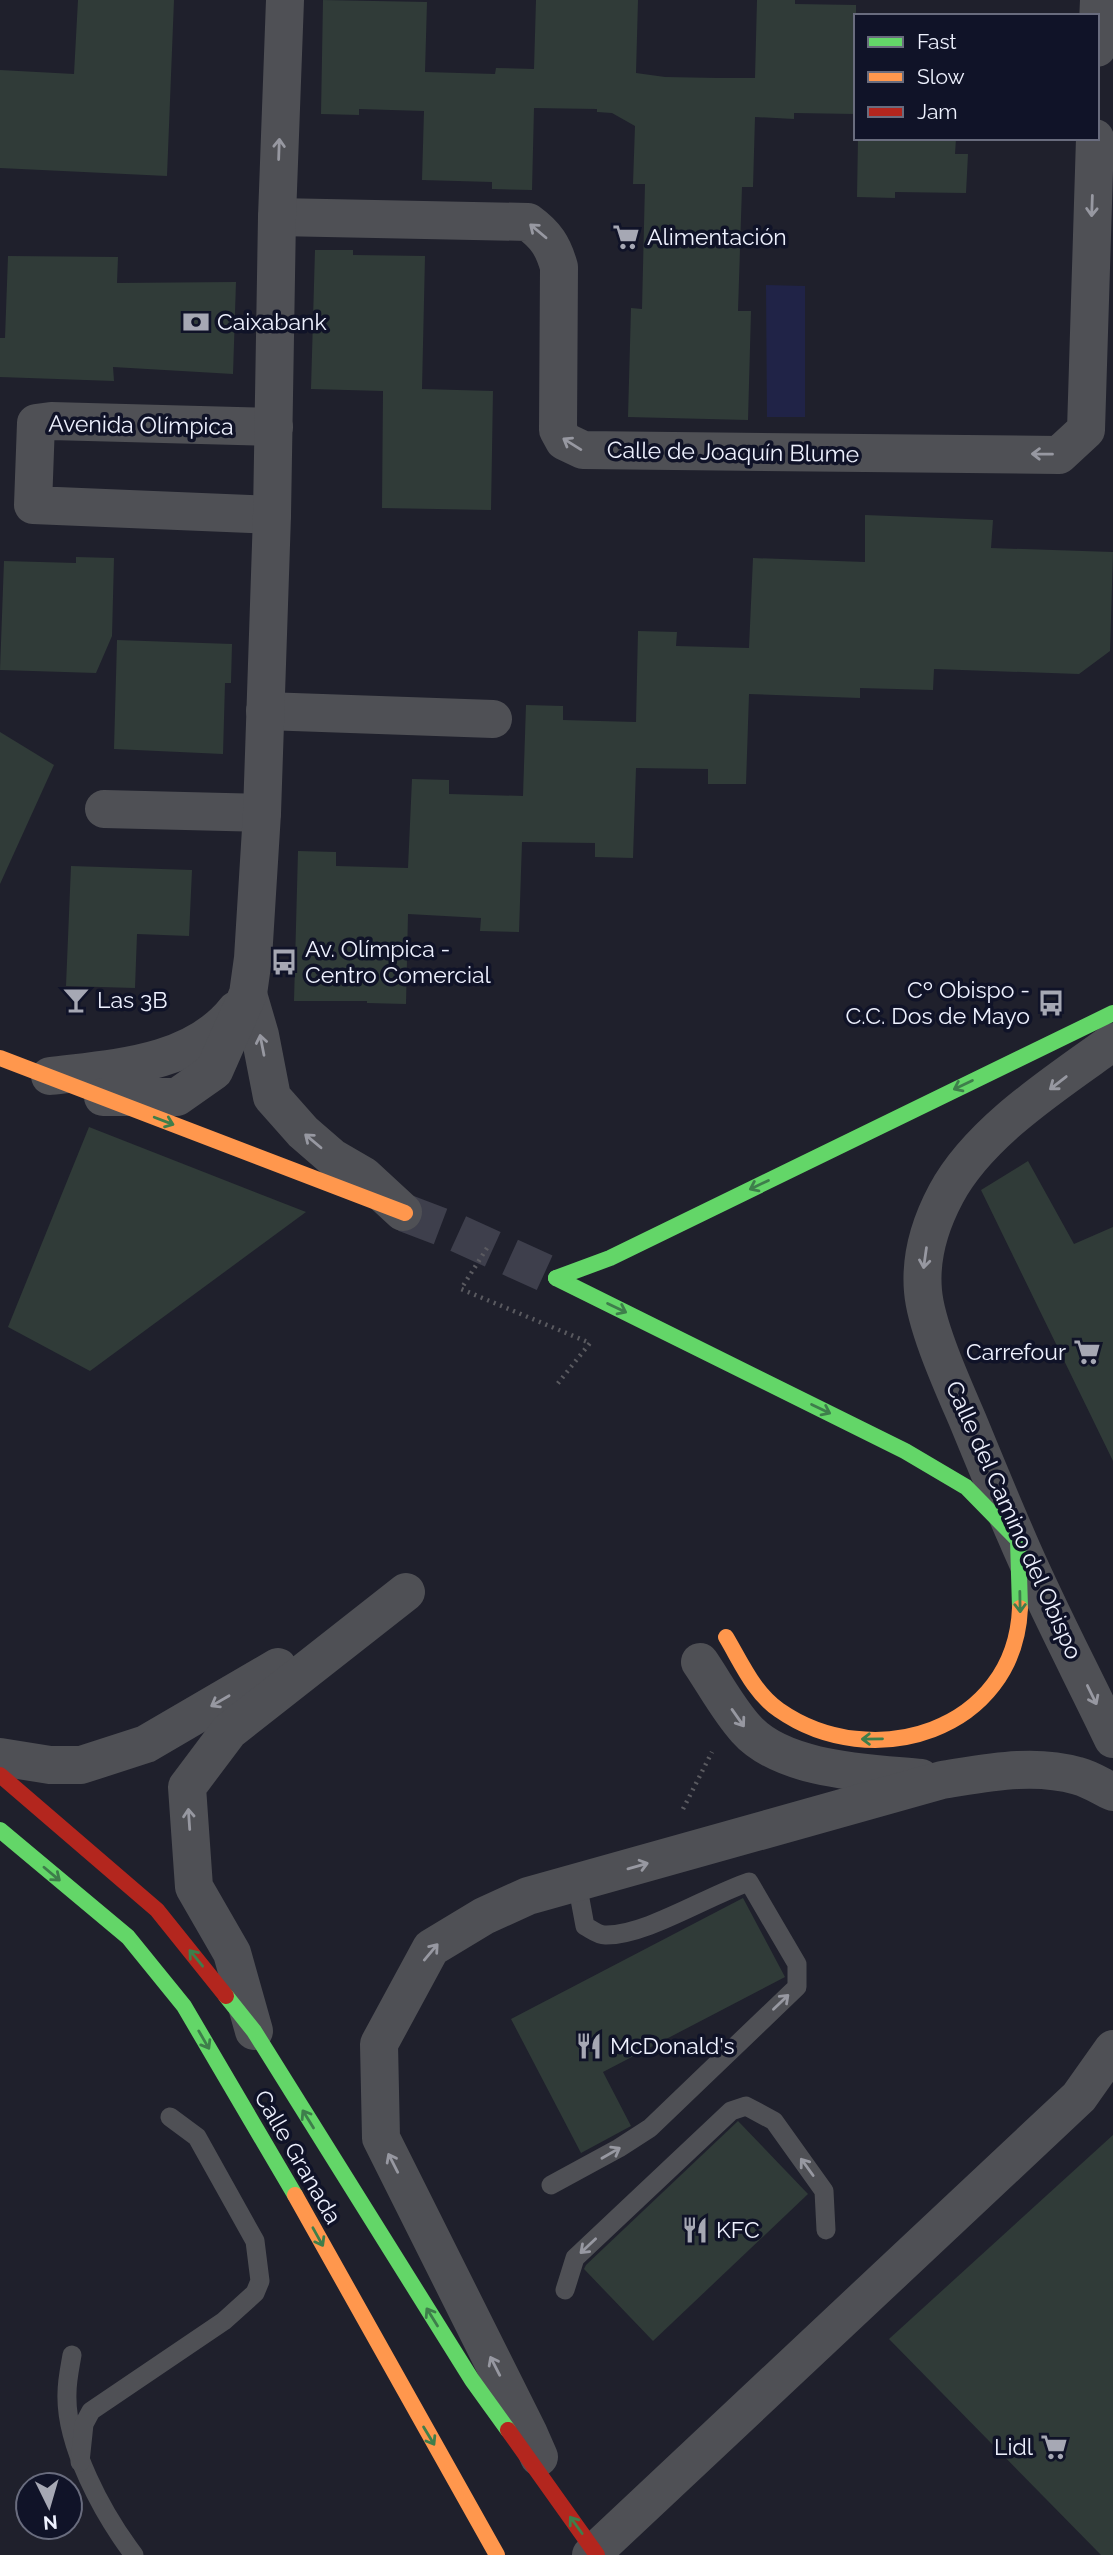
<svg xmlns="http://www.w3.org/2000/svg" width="1113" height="2555" viewBox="0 0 1113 2555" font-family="Raleway,sans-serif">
	<rect width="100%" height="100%" fill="#1f202c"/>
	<polygon fill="#202347" points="766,285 805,286 805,417 767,417"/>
	<g fill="#303b38">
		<polygon points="78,0 174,0 167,176 0,168 0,70 74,74"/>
		<polygon points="323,0 427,2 425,72 495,74 496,68 534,69 536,0 638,0 636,73 665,77 718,78 755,78 757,0 795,0 795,4 856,5 856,114 794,113 794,119 755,117 753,187 742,187 738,311 751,311 748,420 628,417 631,308 642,309 645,184 633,184 635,126 612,113 597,112 597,109 534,108 532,190 492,189 492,182 422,180 424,111 359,109 359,115 321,114"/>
		<polygon points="858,138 956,138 955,154 968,154 966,193 895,192 895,198 857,197"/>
		<polygon points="315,250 353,250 353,255 425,256 422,389 493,391 491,510 382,508 383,391 311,389"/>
		<polygon points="8,256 118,257 117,283 236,282 233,374 113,367 114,381 0,377 0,338 5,338"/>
		<polygon points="865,515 993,520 991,548 1113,552 1110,651 1079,674 934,669 933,690 860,688 860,698 749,694 746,784 708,784 708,769 636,768 633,858 595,857 595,843 522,842 519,932 480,931 481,918 408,914 406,1004 367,1003 367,1001 294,1001 298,851 336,852 336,866 408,868 412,779 449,780 449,794 523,796 526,705 563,706 563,720 636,722 638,631 677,632 676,646 749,648 753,558 865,562"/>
		<polygon points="76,557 114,558 112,636 96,673 0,670 4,561 76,563"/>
		<polygon points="117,640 232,644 231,683 225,683 223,754 114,749"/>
		<polygon points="0,732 54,765 0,884"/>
		<polygon points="71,866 192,870 189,936 137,934 135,988 66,986"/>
		<polygon points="89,1127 306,1212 90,1371 8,1327"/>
		<polygon points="1028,1161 1074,1244 1113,1227 1113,1461 981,1190"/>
		<polygon points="743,1898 785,1977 603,2072 631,2126 581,2153 511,2019"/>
		<polygon points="738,2121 808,2194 653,2341 584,2269 586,2265"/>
		<polygon points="1113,2135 1113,2555 1101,2555 889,2339"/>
	</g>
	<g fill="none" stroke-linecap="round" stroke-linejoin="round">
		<polyline stroke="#3e3f4c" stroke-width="38" stroke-dasharray="38 19" stroke-linecap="butt" points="405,1213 455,1232 556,1278"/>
		<g stroke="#5a5a60" stroke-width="4.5" stroke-dasharray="2 5" stroke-linecap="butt">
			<polyline points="487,1248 461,1289 590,1343 555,1387"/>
			<polyline points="683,1809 712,1752"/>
		</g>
		<g stroke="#4f5055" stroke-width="19">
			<path d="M551 2185 619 2148 650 2128 797 1987V1964L749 1882C707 1896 645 1936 605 1935 598 1935 591 1929 585 1926L577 1883"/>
			<polyline points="565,2290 575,2258 731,2111 746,2106 774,2121 824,2191 826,2230"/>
			<path d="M72 2355C70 2367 67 2380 67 2393 65 2445 103 2514 134 2555"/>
			<polyline points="80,2462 84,2424 91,2411 224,2321 255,2293 260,2281 255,2241 197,2137 170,2117"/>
		</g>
		<g stroke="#4f5055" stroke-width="38">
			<polyline points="1097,48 1099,0"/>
			<path d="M277 217 528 222C546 235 553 246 559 267L558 430 564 441 583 450 1059 455 1086 430 1095 138"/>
			<polyline points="272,515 33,505 36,423 51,421 274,427"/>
			<polyline points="265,711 493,719"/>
			<polyline points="104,809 262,813"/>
			<polyline points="248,994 260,1035 272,1097 303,1132 333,1158 364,1176 403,1212"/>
			<path d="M1113 1042C1056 1083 979 1132 946 1194 930 1224 920 1257 923 1291 926 1327 953 1386 968 1421 984 1460 1000 1499 1017 1538 1046 1606 1081 1672 1113 1739"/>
			<path d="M50 1076C114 1068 193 1065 236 1010"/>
			<polyline points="103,1097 177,1097 214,1071 248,994 253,958 262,813 272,515 277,217 285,0"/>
			<path d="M700 1662C715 1684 728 1709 746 1729 783 1771 870 1773 921 1778"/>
			<polyline points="0,1757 50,1765 81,1765 146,1744 278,1667"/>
			<polyline points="254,2031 232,1953 194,1887 187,1787 229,1731 406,1592"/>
			<path d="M539 2457 528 2432 381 2138 379 2044 431 1948 484 1916 528 1896 942 1780C987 1773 1033 1763 1078 1776 1090 1779 1102 1787 1113 1792"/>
			<polyline points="591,2555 1079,2097 1113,2049"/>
		</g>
		<g stroke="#63d668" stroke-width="16">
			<polyline points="556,1278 905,1451 966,1487 1018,1540 1020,1608"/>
			<polyline points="556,1278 610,1258 1113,1013"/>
			<polyline points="0,1830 128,1937 184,2006 295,2195"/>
			<polyline points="226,1996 254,2031 472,2380 508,2430"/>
		</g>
		<g stroke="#ff974d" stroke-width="16">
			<polyline points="0,1058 405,1213"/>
			<path d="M726 1637C741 1662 754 1693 779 1710 872 1775 1015 1731 1020 1608"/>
			<polyline points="295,2195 497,2555"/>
		</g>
		<g stroke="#b3261e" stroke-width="16">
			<polyline points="0,1775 157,1910 226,1996"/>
			<polyline points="508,2430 597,2555"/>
		</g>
	</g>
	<defs><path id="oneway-shaft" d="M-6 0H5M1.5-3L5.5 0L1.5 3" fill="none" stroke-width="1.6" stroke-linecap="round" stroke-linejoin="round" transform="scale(1.75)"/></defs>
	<g stroke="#9798a1">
		<use href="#oneway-shaft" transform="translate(279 149) rotate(-88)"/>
		<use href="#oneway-shaft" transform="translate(1092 206) rotate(92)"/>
		<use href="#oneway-shaft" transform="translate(538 231) rotate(-140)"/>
		<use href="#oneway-shaft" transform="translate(572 444) rotate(-148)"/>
		<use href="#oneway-shaft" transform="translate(1042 454) rotate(-179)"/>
		<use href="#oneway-shaft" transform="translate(262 1045) rotate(-101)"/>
		<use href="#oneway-shaft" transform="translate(1058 1083) rotate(142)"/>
		<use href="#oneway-shaft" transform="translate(313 1141) rotate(-140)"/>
		<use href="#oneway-shaft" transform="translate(925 1258) rotate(98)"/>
		<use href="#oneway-shaft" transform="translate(1092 1695) rotate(64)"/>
		<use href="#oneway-shaft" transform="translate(220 1701) rotate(150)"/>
		<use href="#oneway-shaft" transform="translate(738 1718) rotate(55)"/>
		<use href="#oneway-shaft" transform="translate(189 1819) rotate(-94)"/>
		<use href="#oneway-shaft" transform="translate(638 1866) rotate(-16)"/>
		<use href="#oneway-shaft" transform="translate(431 1952) rotate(-50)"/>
		<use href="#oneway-shaft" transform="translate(781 2002) rotate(-44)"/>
		<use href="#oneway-shaft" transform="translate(611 2153) rotate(-30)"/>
		<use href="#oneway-shaft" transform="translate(393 2163) rotate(-117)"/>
		<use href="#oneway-shaft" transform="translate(807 2167) rotate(-126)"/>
		<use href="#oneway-shaft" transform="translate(588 2246) rotate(137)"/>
		<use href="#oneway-shaft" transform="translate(495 2366) rotate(-117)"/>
	</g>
	<g stroke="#3e7e4b">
		<use href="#oneway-shaft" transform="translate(963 1085) rotate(154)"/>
		<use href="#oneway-shaft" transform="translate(164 1121) rotate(21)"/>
		<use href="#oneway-shaft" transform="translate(759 1185) rotate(154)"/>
		<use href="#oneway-shaft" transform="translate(617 1308) rotate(26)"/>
		<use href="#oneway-shaft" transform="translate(821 1409) rotate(26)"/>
		<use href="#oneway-shaft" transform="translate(1020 1602) rotate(89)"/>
		<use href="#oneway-shaft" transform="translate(872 1739) rotate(179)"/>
		<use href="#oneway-shaft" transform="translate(52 1874) rotate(40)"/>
		<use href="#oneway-shaft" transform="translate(196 1958) rotate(-129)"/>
		<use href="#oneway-shaft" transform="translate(204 2040) rotate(60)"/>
		<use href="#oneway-shaft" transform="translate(308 2119) rotate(-122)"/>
		<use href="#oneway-shaft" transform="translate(318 2237) rotate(61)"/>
		<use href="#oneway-shaft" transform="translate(432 2317) rotate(-122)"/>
		<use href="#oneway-shaft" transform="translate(429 2436) rotate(59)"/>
		<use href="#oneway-shaft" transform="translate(576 2525) rotate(-126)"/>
	</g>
	<defs>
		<g id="supermarket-bare" transform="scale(2.1)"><path d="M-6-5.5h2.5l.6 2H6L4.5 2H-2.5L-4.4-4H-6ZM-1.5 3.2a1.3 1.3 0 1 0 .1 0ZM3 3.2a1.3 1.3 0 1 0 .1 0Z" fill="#a6a8b4" stroke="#101328" stroke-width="2.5" paint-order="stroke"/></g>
		<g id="bank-bare" transform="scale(2.1)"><path d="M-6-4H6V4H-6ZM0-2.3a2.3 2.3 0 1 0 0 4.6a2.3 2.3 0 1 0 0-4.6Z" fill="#a6a8b4" stroke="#101328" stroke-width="2.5" paint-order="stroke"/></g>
		<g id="bus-bare" transform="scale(2.1)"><path d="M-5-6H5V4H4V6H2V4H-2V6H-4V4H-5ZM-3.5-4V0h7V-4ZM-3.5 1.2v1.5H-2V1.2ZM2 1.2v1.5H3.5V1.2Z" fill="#a6a8b4" stroke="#101328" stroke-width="2.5" paint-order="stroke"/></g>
		<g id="bar-bare" transform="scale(2.1)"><path d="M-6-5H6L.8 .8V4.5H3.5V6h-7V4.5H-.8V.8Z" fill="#a6a8b4" stroke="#101328" stroke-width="2.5" paint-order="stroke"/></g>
		<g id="restaurant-bare" transform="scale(2.1)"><path d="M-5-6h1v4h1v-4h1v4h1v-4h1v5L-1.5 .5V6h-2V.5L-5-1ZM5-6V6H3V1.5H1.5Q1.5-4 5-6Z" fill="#a6a8b4" stroke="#101328" stroke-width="2.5" paint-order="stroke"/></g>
	</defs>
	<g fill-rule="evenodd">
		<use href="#supermarket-bare" x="626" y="237"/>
		<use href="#bank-bare" x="196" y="322"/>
		<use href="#bus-bare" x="284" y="962"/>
		<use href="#bar-bare" x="76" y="1000"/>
		<use href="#bus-bare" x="1051" y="1003"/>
		<use href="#supermarket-bare" x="1087" y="1352"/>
		<use href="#restaurant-bare" x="589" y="2046"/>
		<use href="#restaurant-bare" x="695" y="2230"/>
		<use href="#supermarket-bare" x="1054" y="2447"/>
	</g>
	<g text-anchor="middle" stroke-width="7" stroke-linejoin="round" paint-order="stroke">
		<g font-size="23" fill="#eef1fe" stroke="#101328" text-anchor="start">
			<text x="647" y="245">Alimentación</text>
			<text x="217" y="330">Caixabank</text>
			<text x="305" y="957">Av. Olímpica -<tspan x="305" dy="26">Centro Comercial</tspan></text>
			<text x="1030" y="998" text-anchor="end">Cº Obispo -<tspan x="1030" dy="26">C.C. Dos de Mayo</tspan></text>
			<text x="97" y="1008">Las 3B</text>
			<text x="1066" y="1360" text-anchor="end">Carrefour</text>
			<text x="610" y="2054">McDonald's</text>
			<text x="716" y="2238">KFC</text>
			<text x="1033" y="2455" text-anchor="end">Lidl</text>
		</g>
		<g font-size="23" fill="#eef1fe" stroke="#101328">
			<text transform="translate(141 425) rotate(1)" y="8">Avenida Olímpica</text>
			<text transform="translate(733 452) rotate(1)" y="8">Calle de Joaquín Blume</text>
			<text transform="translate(1014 1520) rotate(66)" y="8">Calle del Camino del Obispo</text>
			<text transform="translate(298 2157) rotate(60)" y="8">Calle Granada</text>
		</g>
	</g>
	<rect x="854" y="14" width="245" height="126" fill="#101328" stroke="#696c7e" stroke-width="2"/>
	<rect x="868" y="37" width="35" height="10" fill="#63d668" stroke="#696c7e" stroke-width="2"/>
	<text x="917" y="49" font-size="21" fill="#eef1fe">Fast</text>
	<rect x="868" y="72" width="35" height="10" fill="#ff974d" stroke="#696c7e" stroke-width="2"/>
	<text x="917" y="84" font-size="21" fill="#eef1fe">Slow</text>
	<rect x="868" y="107" width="35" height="10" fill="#b3261e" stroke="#696c7e" stroke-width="2"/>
	<text x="917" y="119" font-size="21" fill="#eef1fe">Jam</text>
	<g transform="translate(49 2506) rotate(175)"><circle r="33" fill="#101328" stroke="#696c7e" stroke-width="2"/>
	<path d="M0-5L12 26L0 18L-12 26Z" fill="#a6a8b4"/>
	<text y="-10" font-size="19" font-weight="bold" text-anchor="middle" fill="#eef1fe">N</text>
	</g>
</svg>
